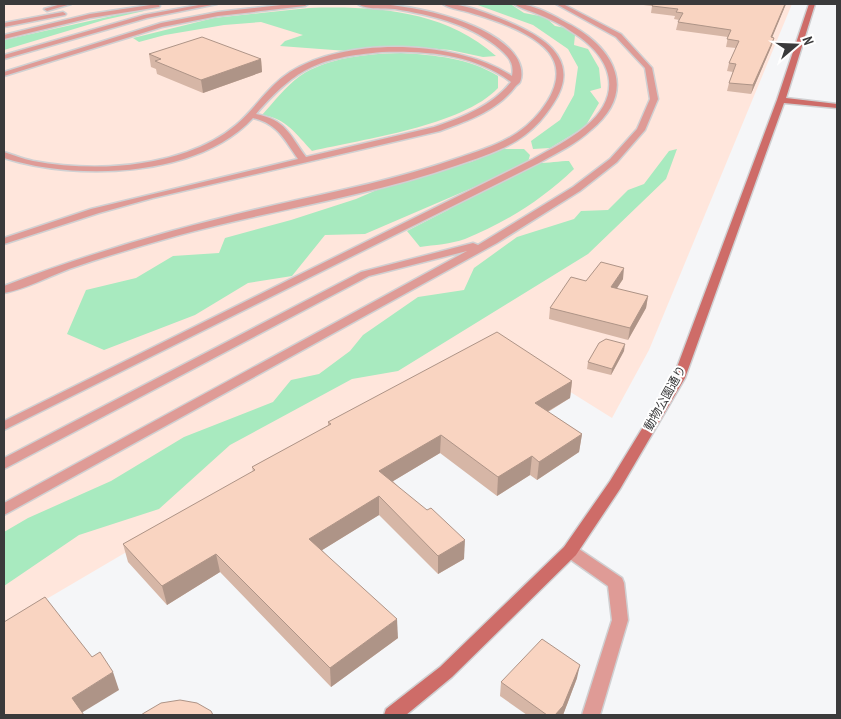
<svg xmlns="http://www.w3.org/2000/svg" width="841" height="719" viewBox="0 0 841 719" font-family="'PT Sans Narrow','Noto Sans JP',sans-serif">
	<rect width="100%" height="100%" fill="#f5f6f8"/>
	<polygon fill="#ffe6dc" points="4,4 792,4 649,350 612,418 487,340 4,624"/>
	<g fill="#a8eabf">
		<polygon points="475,4 512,5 524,13 545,17 555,26 566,28 575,35 574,45 588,49 599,68 601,88 590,91 599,103 585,127 550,148 533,149 531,141 560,120 574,95 578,67 568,49 533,25"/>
		<path d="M309 8C375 6 444 10 496 56L483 57 450 50 416 47H387L347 51 280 46 285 41 303 35 261 22 224 25 165 35 139 42 133 38 214 18Z"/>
		<polygon points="139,10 144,11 104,20 4,50 4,40"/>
		<path d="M401 53C434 55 469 58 498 76V88C462 126 363 139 312 151 296 134 286 118 262 115 274 102 285 87 300 76 328 57 368 54 401 53Z"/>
		<path d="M503 149H524L530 155 528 162C538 165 557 161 569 161L574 169C543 199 505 223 465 239 451 244 434 245 420 247L407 231 448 210 479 185 365 234 325 235 292 276 248 283 195 315 104 350 67 334 86 290 136 278 173 256 219 253 225 238 291 220 356 199 416 173 471 162Z"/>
		<polygon points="677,149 666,179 588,254 398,371 352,379 230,445 159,509 79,535 4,586 4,532 28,518 111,481 184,437 273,402 291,380 319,374 350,351 363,335 418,297 464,290 474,268 517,237 574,219 581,211 608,210 628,190 644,184 669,151"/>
	</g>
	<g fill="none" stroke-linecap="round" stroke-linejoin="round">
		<g stroke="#d0d0d2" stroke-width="3">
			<g id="lane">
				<polygon points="61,4 71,4 47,11 44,9"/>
				<polygon points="157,4 160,6 159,7 90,18 4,39 4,35 90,14"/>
				<polygon points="204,4 217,4 147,18 4,59 4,55 144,15"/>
				<polygon points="290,4 308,4 305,6 218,16 162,27 4,76 4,72 161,23 218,12"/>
				<path d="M358 4C400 1 496 20 518 60 521 66 523 75 520 82 519 84 516 85 515 87 497 111 467 121 440 131L153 198 99 213 4 244V238L91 209 298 159C284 139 278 124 253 118 198 178 76 181 4 158V152C14 155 23 159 33 161 82 170 139 169 187 152 204 146 222 137 236 125 255 109 268 86 290 72 346 36 458 40 512 76 515 61 506 54 495 45 466 23 430 15 395 9 384 8 367 10 358 4ZM382 52C428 51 473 54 511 82 492 106 463 117 434 127L306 157C289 134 286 120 256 114 298 66 320 58 382 52Z"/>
				<path d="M443 4C461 3 481 11 499 18 537 33 585 56 553 104 546 115 536 127 525 135 505 150 481 157 458 165 367 197 270 210 176 236 140 246 104 257 69 269 48 277 26 289 4 293V286C92 252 183 226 275 205 337 191 398 179 458 158 478 151 499 145 517 133 537 120 565 87 554 61 544 36 495 20 471 13 462 10 450 9 443 4Z"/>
				<path d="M514 4C533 3 554 16 571 25 616 50 637 92 591 130 576 144 557 153 539 163L4 430V421L533 159C551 149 569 140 585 127 625 94 612 57 572 32 561 24 548 18 535 13 528 10 520 8 514 4Z"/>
				<polygon points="556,4 563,4 621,34 652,68 658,99 645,130 617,162 580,191 497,243 4,515 4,503 467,251 369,276 4,469 4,458 361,272 473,243 478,245 573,187 610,159 637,129 650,99 645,68 616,37"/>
				<polygon points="63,12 66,14 65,15 4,27 4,23"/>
			</g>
		</g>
		<g stroke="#d0d0d2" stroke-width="3">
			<polygon id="street" points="570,545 576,547 622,578 624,583 628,620 600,715 582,715 612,620 608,586 564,555 562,551 564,547"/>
		</g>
		<g stroke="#d0d0d2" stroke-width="3">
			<polygon id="secondary" points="809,4 815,4 786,98 837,104 837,108 784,103 685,378 620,489 576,555 452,677 406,715 384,715 386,709 440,667 564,547 610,481 673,378 777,100"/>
		</g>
		<use href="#lane" fill="#df9b96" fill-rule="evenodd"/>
		<use href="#street" fill="#df9b96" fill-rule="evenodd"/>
		<use href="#secondary" fill="#ce6c68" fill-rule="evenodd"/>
	</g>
	<g fill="#d6b6a6">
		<polygon points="635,4 786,4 772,37 774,38 772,45 751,94 727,91 729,83 733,72 727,71 729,63 736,48 726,47 728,37 676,30 678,22 679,20 674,19 675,16 651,13 652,6"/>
		<polygon points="149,54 261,59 262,72 203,93 157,74 156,69 151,67"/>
		<polygon points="623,279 616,289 648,296 646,308 628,340 549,319 550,308 586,281"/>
		<polygon points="624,351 611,375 587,369 588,362"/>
		<polygon points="572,381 570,398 548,412 582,434 579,452 537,480 530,475 497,496 440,453 393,481 464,559 438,574 379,515 322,550 398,638 331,687 220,572 167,605 128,562 123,544 253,472 252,467 328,426 328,422"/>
		<polygon points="577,678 563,715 527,715 500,696 501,682"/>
	</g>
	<g fill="#ae9487">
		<polygon points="785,4 786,4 769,45 771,37"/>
		<polygon points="774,38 772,45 751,94 753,85"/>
		<polygon points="261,59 262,72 203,93 201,80"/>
		<polygon points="624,268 623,279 610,299 611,287"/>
		<polygon points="648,296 646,308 628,340 630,328"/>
		<polygon points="625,344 624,351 611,375 612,369"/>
		<polygon points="572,381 570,398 533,420 535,403"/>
		<polygon points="582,434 579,452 537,480 539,462"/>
		<polygon points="441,435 440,453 380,489 379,471"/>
		<polygon points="532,456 530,475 497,496 498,477"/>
		<polygon points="379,496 379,515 311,557 309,539"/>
		<polygon points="465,540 464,559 438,574 438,556"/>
		<polygon points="216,554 220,572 167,605 162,586"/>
		<polygon points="397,619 398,638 331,687 330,668"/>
		<polygon points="580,665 577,678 563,715 555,715"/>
		<polygon points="113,672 119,690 78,715 72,698"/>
	</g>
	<g fill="#f9d4c1" stroke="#ae9487">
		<polygon points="653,4 785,4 771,37 774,38 753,85 729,83 736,64 729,63 739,41 727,39 731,30 678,22 683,13 676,12 678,9 652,6"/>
		<polygon points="202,37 261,59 201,80 155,61 161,59 149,54"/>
		<polygon points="601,262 624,268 611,287 648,296 630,328 550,308 571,277 586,281"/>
		<polygon points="497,332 572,381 535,403 582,434 539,462 532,456 498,477 441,435 379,471 427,510 431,508 465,540 438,556 379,496 309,539 397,619 330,668 216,554 162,586 123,544 255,470 252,467 331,424 328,422"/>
		<polygon points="606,339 625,344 612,369 588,362 599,343"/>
		<polygon points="45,597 92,657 100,652 113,672 72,698 84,715 4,715 4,622"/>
		<polygon points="542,639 580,665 563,706 555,715 547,715 501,682"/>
		<polygon points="180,700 197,703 211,711 213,715 141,715 144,713 161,703"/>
	</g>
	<g text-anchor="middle" stroke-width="4" stroke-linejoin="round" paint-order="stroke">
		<g font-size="12" fill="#3a3a3b" stroke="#fff">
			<text transform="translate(665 398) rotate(-61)" y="4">動物公園通り</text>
		</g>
	</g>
	<rect width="841" height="719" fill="none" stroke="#3a3a3b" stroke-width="10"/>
	<g transform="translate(796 45) rotate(71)" stroke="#ffffff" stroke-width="4" paint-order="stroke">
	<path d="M0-4L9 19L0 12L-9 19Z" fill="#3a3a3b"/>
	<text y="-8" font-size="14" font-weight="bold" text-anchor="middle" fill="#3a3a3b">N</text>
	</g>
</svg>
